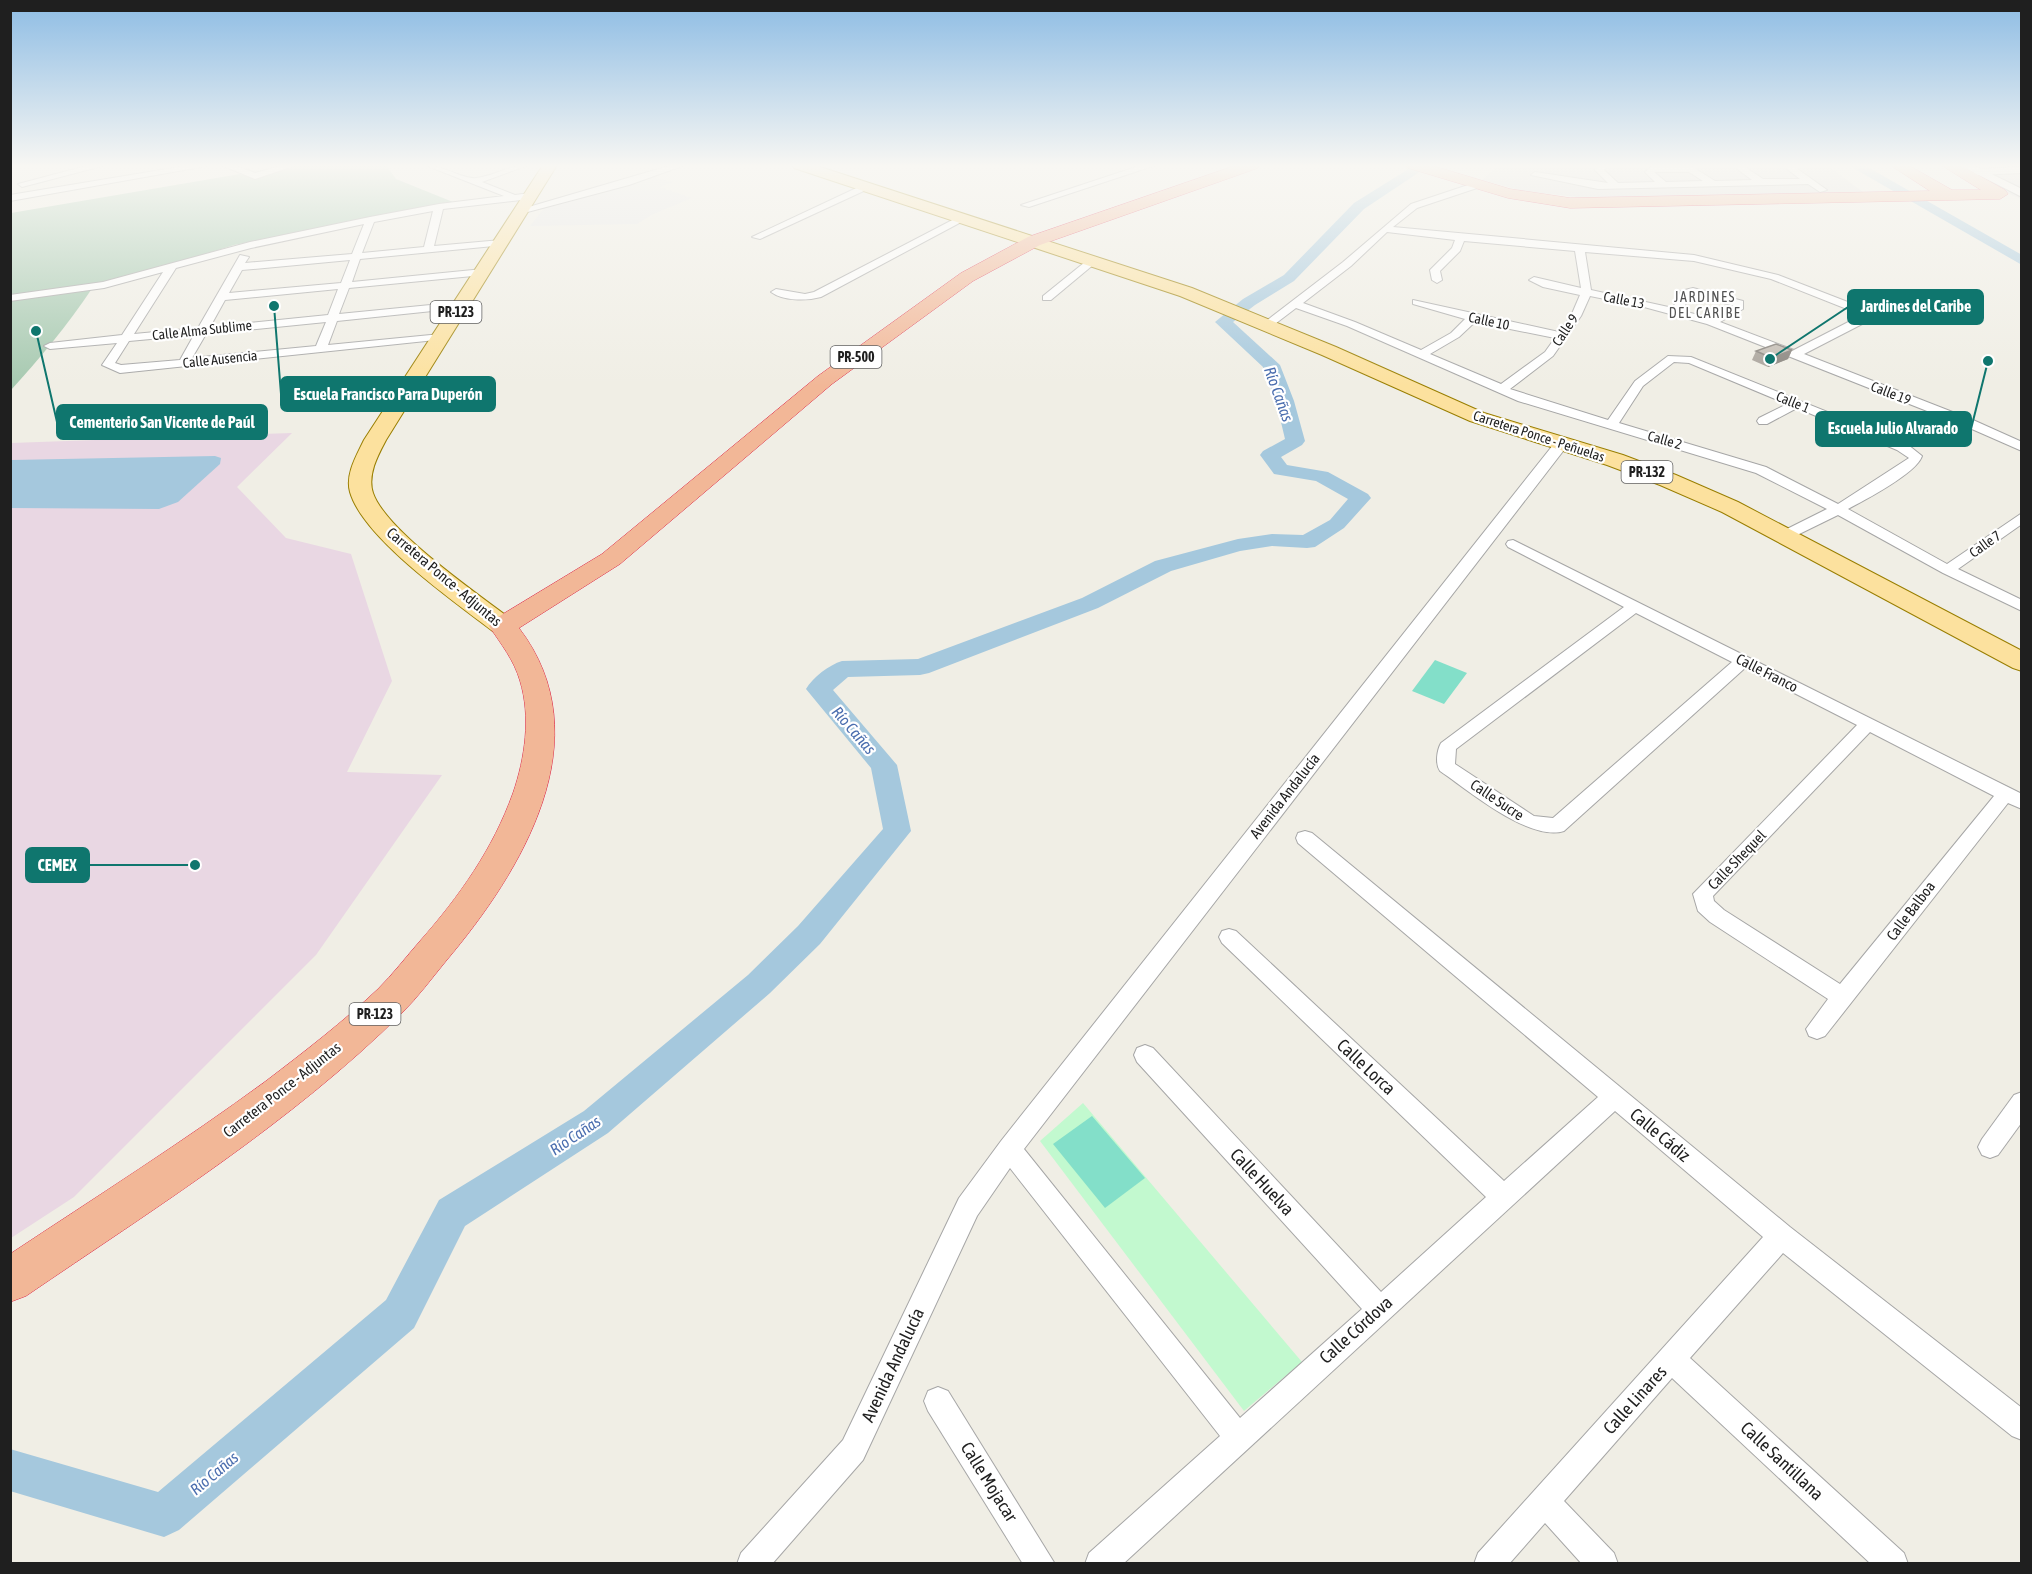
<svg xmlns="http://www.w3.org/2000/svg" width="2032" height="1574" viewBox="0 0 2032 1574" font-family="'Asap Condensed',sans-serif">
	<rect width="100%" height="100%" fill="#f0eee5"/>
	<g fill="#dddcdc">
		<polygon points="1499,165 1827,165 1864,193 1727,199 1577,197 1523,191 1482,180"/>
		<polygon points="1952,165 2021,165 2021,199 1987,184"/>
	</g>
	<polygon fill="#e9d7e3" points="292,433 237,487 286,538 351,554 392,681 347,772 442,775 316,955 74,1197 11,1238 11,443"/>
	<g fill="#a6c9b0">
		<polygon points="302,165 386,165 396,179 453,202 234,245 174,264 103,283 11,296 11,213 240,174 256,178"/>
		<path d="M84 290H91C67 326 40 358 11 390V299Z"/>
	</g>
	<polygon fill="#c2f9cf" points="1083,1103 1302,1362 1244,1411 1040,1141"/>
	<g fill="#83dfc9">
		<polygon points="1435,660 1467,673 1444,704 1412,691"/>
		<polygon points="1092,1116 1145,1178 1105,1208 1053,1144"/>
	</g>
	<polygon fill="#e7e7e7" points="652,177 673,182 660,187 692,198 651,215 637,224 530,226 546,206 569,202"/>
	<polygon fill="#a5c8dd" points="215,456 221,458 220,464 178,502 159,509 11,508 11,460"/>
	<g fill="none" stroke-linecap="round" stroke-linejoin="round">
		<g fill="#a5c8dd" fill-rule="evenodd">
			<path d="M1415 165H1430L1364 209 1294 281 1255 305 1233 322 1280 365 1294 401 1305 441 1302 445 1281 457 1287 465 1328 472 1368 494 1371 498 1344 528 1315 547 1307 548 1272 546 1240 551 1171 571 1098 608 929 673 920 675 848 677 833 690 897 765 911 831 820 944 770 993 608 1133 465 1226 414 1328 179 1530 164 1537 10 1491V1449L158 1492 386 1300 439 1200 584 1111 748 975 798 926 883 829 871 768 806 689C813 677 829 665 842 661L918 659 1082 598 1155 561 1238 539 1272 534 1303 535 1330 520 1348 499 1316 481 1274 474 1260 455 1263 451 1285 439 1276 401 1263 367 1215 322 1243 299 1284 275 1354 203Z"/>
			<polygon points="1848,165 1864,165 2022,255 2022,265"/>
		</g>
		<g stroke="#a6a6a6" stroke-width="2">
			<g id="minor">
				<polygon points="90,165 106,165 22,187 18,184"/>
				<polygon points="191,165 212,165 10,201 10,195"/>
				<polygon points="221,165 234,165 255,173 283,165 297,165 255,179"/>
				<path d="M425 165C442 165 465 180 476 178 495 176 509 165 528 165L482 182 515 195 530 193 535 196 530 199 443 209 434 246 501 240 506 243 504 245 360 259 352 282 483 269 488 272 483 275 349 288 339 314 461 302 466 305 461 308 337 321 328 345 441 334 445 335V339L120 373 102 365 117 343 50 349 44 346 50 343 122 335 163 272 104 288 10 301V295L103 282 250 242 370 217 439 204 504 196ZM433 211 424 247 362 253 374 222ZM364 224 352 254 245 263 249 257 240 255 198 328 134 334 176 268 251 248ZM350 260 341 283 229 293 242 270ZM338 289 328 315 210 327 225 300ZM326 322 316 346 192 358 206 334ZM194 335 180 360 121 365 115 363 129 341Z"/>
				<polygon points="672,165 685,165 629,185 520,214 515,211"/>
				<polygon points="1142,165 1156,165 1029,207 1021,205"/>
				<path d="M1599 165H1608L1604 170 1618 183 1655 182 1645 172 1652 166H1691L1715 181 1752 180 1732 165H1742L1763 179H1800L1782 165H1792L1827 190 1820 192 1808 184 1598 189 1531 175 1535 172 1608 183 1595 170ZM1654 172H1689L1703 181 1666 182Z"/>
				<polygon points="2022,167 2022,173 1977,175 1973,172 1977,169"/>
				<path d="M1477 182 1480 183V187L1417 208 1393 227 1694 255 1778 275 1871 311 1889 302H1897V306L1804 354 1973 420 2022 442V451L1965 426 1707 324 1644 307 1590 296 1581 316 1553 356 1510 389 1608 420 1635 381 1668 356 1691 357 1907 444 1922 456C1917 473 1865 500 1848 509L1947 564 2022 513V524L1958 569 2022 600V611L1943 573 1838 515 1789 539H1779L1777 536 1779 533 1827 509 1756 473 1518 401 1347 326 1296 308 1271 327H1263L1261 325 1343 262 1411 204ZM1387 232 1455 240 1452 248 1430 270 1432 280 1437 283 1442 280 1440 271 1460 251 1464 241 1575 251 1581 288 1534 277 1529 280 1543 287 1580 295 1571 316 1559 332 1413 300V304L1465 319 1451 333 1421 350 1355 322 1303 303 1351 266ZM1585 252 1694 261 1771 279 1862 315 1794 350 1720 322 1743 309V301L1693 288 1681 291 1673 308 1591 290ZM1693 294 1734 306 1710 318 1683 311 1689 295ZM1475 322 1555 338 1545 352 1501 384 1430 354 1459 337ZM1674 362 1689 363 1787 404 1759 418 1757 421 1759 424H1767L1797 408 1897 450 1909 458 1838 504 1766 467 1619 423 1643 386Z"/>
				<polygon points="865,184 869,187 868,189 760,239 752,237"/>
				<path d="M962 215 965 216V220L821 297C806 301 783 301 771 292L776 289 805 294 814 292Z"/>
				<polygon points="1090,258 1099,260 1051,300 1043,300 1043,296"/>
				<polygon points="1562,439 1567,440 1568,443 1567,446 1024,1149 1240,1418 1362,1309 1137,1062 1134,1055 1137,1048 1145,1045 1153,1048 1381,1292 1486,1197 1222,943 1219,937 1222,931 1229,929 1236,931 1504,1181 1598,1097 1298,843 1296,838 1298,833 1305,831 1312,833 1790,1227 2022,1408 2022,1440 2012,1436 1783,1253 1690,1358 1904,1553 1908,1564 1871,1564 1672,1378 1564,1501 1614,1553 1618,1564 1582,1564 1545,1523 1509,1564 1474,1564 1478,1553 1763,1237 1615,1111 1123,1564 1085,1564 1089,1553 1220,1436 1010,1168 977,1216 863,1460 772,1564 737,1564 741,1553 843,1440 959,1198 1001,1141 1557,440"/>
				<path d="M1513 540 2022 794V809L2008 803 1825 1036 1817 1039 1809 1036 1806 1029 1828 999 1710 922 1698 911 1693 894 1857 725 1745 668 1564 831C1529 842 1468 790 1440 771 1435 764 1437 750 1441 743L1624 607 1508 547 1506 544 1508 541ZM1636 613 1732 662 1553 818 1534 816 1455 764 1456 749ZM1870 732 1994 796 1840 984 1724 910 1714 901 1713 896Z"/>
				<polygon points="2022,1092 2022,1122 1998,1155 1990,1158 1982,1155 1978,1147 1982,1139 2014,1095"/>
				<polygon points="938,1387 948,1391 1055,1564 1023,1564 928,1411 924,1401 928,1391"/>
			</g>
		</g>
		<g stroke="#a6a6a6" stroke-width="2">
			<polygon id="tertiary" points="1959,165 1973,165 2022,189 2022,197"/>
		</g>
		<g stroke="#997e00" stroke-width="2">
			<g id="primary">
				<path d="M543 165H557L386 440C378 455 367 475 373 493 386 531 478 594 512 620L516 626 512 632 503 634 494 632C455 602 363 538 350 492 345 474 357 455 364 440Z"/>
				<polygon points="792,165 814,165 1192,288 1336,347 1484,413 1623,455 1676,475 1738,502 2022,651 2022,671 2013,668 1722,512 1660,485 1607,465 1470,421 1322,355 1180,296 794,168"/>
			</g>
		</g>
		<g stroke="#db2547" stroke-width="1">
			<g id="trunk">
				<path d="M1237 165H1260L1258 168 1040 245 973 281 832 384 620 564 519 628C603 738 522 871 446 961 432 978 418 997 402 1013 291 1123 155 1208 26 1296L10 1302V1254C96 1197 183 1142 266 1081 304 1052 343 1022 378 989 393 974 406 957 420 941 459 897 493 849 513 793 525 758 531 717 520 681 514 660 501 644 489 626L493 620 602 554 818 376 961 273 1028 237Z"/>
				<polygon points="1406,165 1430,165 1510,189 1570,198 1930,191 1890,165 1908,165 1952,190 1981,190 1941,165 1960,165 2005,190 2008,194 2000,199 1570,208 1508,198 1408,168"/>
			</g>
		</g>
		<use href="#minor" fill="#fff" fill-rule="evenodd"/>
		<use href="#tertiary" fill="#fff" fill-rule="evenodd"/>
		<use href="#primary" fill="#fce19e" fill-rule="evenodd"/>
		<use href="#trunk" fill="#f2b797" fill-rule="evenodd"/>
	</g>
	<polygon fill="#a9a39b" points="1792,350 1788,359 1768,367 1752,360 1756,351"/>
	<polygon fill="#89847e" points="1792,350 1788,359 1768,367 1772,358"/>
	<polygon fill="#c4bdb4" stroke="#89847e" stroke-width="1.5" points="1776,344 1792,350 1772,358 1756,351"/>
	<linearGradient id="sky" x2="0" y2="1"><stop stop-color="#8dbce4"/><stop offset="0.43" stop-color="#f8f7f3"/><stop offset="1" stop-color="#f8f7f3" stop-opacity="0"/></linearGradient>
	<rect width="2032" height="386" fill="url(#sky)"/>
	<g text-anchor="middle" stroke-width="4.5" stroke-linejoin="round" paint-order="stroke">
		<g font-size="14" letter-spacing="1.5" fill="#525252" stroke="#fff">
			<text x="1705" y="302">JARDINES<tspan x="1705" dy="16">DEL CARIBE</tspan></text>
		</g>
		<g font-size="14" fill="#1f1f1f" stroke="#fff">
			<text transform="translate(1624 300) rotate(11)" y="5">Calle 13</text>
			<text transform="translate(1489 321) rotate(12)" y="5">Calle 10</text>
			<text transform="translate(202 330) rotate(-6)" y="5">Calle Alma Sublime</text>
			<text transform="translate(1565 330) rotate(-56)" y="5">Calle 9</text>
			<text transform="translate(220 359) rotate(-6)" y="5">Calle Ausencia</text>
			<text transform="translate(1891 393) rotate(21)" y="5">Calle 19</text>
			<text transform="translate(1793 402) rotate(22)" y="5">Calle 1</text>
			<text transform="translate(1539 436) rotate(18)" y="5">Carretera Ponce - Peñuelas</text>
			<text transform="translate(1665 440) rotate(16)" y="5">Calle 2</text>
			<text transform="translate(1985 544) rotate(-36)" y="5">Calle 7</text>
		</g>
		<g fill="#fff" stroke="#626262" stroke-width="1.5">
			<rect x="430.5" y="301" width="51" height="22" rx="4.5"/>
			<rect x="830.5" y="346" width="51" height="22" rx="4.5"/>
			<rect x="1621.5" y="461" width="51" height="22" rx="4.5"/>
			<rect x="349.5" y="1003" width="51" height="22" rx="4.5"/>
		</g>
		<g font-size="14" font-weight="bold" fill="#1f1f1f">
			<text x="456" y="317">PR-123</text>
			<text x="856" y="362">PR-500</text>
			<text x="1647" y="477">PR-132</text>
			<text x="375" y="1019">PR-123</text>
		</g>
		<g font-size="15" fill="#1f1f1f" stroke="#fff">
			<text transform="translate(444 577) rotate(40)" y="5">Carretera Ponce - Adjuntas</text>
			<text transform="translate(1767 673) rotate(27)" y="5">Calle Franco</text>
			<text transform="translate(1285 796) rotate(-52)" y="5">Avenida Andalucía</text>
			<text transform="translate(1497 800) rotate(34)" y="5">Calle Sucre</text>
			<text transform="translate(1737 860) rotate(-46)" y="5">Calle Shequel</text>
			<text transform="translate(1911 911) rotate(-53)" y="5">Calle Balboa</text>
			<text transform="translate(282 1090) rotate(-38)" y="5">Carretera Ponce - Adjuntas</text>
		</g>
		<g font-size="16" font-style="italic" fill="#4b6eaf" stroke="#fff">
			<text transform="translate(1279 394) rotate(70)" y="6">Río Cañas</text>
			<text transform="translate(854 730) rotate(49)" y="6">Río Cañas</text>
			<text transform="translate(575 1135) rotate(-34)" y="6">Río Cañas</text>
			<text transform="translate(214 1473) rotate(-40)" y="6">Río Cañas</text>
		</g>
		<g font-size="18" fill="#1f1f1f" stroke="#fff">
			<text transform="translate(1366 1067) rotate(43)" y="6">Calle Lorca</text>
			<text transform="translate(1660 1135) rotate(40)" y="6">Calle Cádiz</text>
			<text transform="translate(1262 1182) rotate(47)" y="6">Calle Huelva</text>
			<text transform="translate(1356 1330) rotate(-42)" y="6">Calle Córdova</text>
			<text transform="translate(893 1365) rotate(-65)" y="6">Avenida Andalucía</text>
			<text transform="translate(1635 1400) rotate(-48)" y="6">Calle Linares</text>
			<text transform="translate(1782 1461) rotate(43)" y="6">Calle Santillana</text>
			<text transform="translate(989 1482) rotate(58)" y="6">Calle Mojacar</text>
		</g>
	</g>
	<path fill="none" stroke="#0f766e" stroke-width="2" d="M1770 359L1848 307M274 306L281 394M36 331L57 422M1988 361L1971 429M195 865L89 865"/>
	<g fill="#0f766e" stroke="#fff" stroke-width="2">
		<circle cx="1770" cy="359" r="6"/>
		<circle cx="274" cy="306" r="6"/>
		<circle cx="36" cy="331" r="6"/>
		<circle cx="1988" cy="361" r="6"/>
		<circle cx="195" cy="865" r="6"/>
	</g>
	<g fill="#0f766e" stroke="#0f766e" stroke-width="2">
		<rect x="1848" y="290" width="135" height="34" rx="6"/>
		<rect x="281" y="377" width="214" height="34" rx="6"/>
		<rect x="57" y="405" width="210" height="34" rx="6"/>
		<rect x="1816" y="412" width="155" height="34" rx="6"/>
		<rect x="26" y="848" width="63" height="34" rx="6"/>
	</g>
	<g font-size="16" text-anchor="middle" font-weight="bold" fill="#fff">
		<text x="1916" y="312">Jardines del Caribe</text>
		<text x="388" y="400">Escuela Francisco Parra Duperón</text>
		<text x="162" y="428">Cementerio San Vicente de Paúl</text>
		<text x="1893" y="434">Escuela Julio Alvarado</text>
		<text x="57" y="871">CEMEX</text>
	</g>
	<rect width="2032" height="1574" fill="none" stroke="#1f1f1f" stroke-width="24"/>
</svg>
